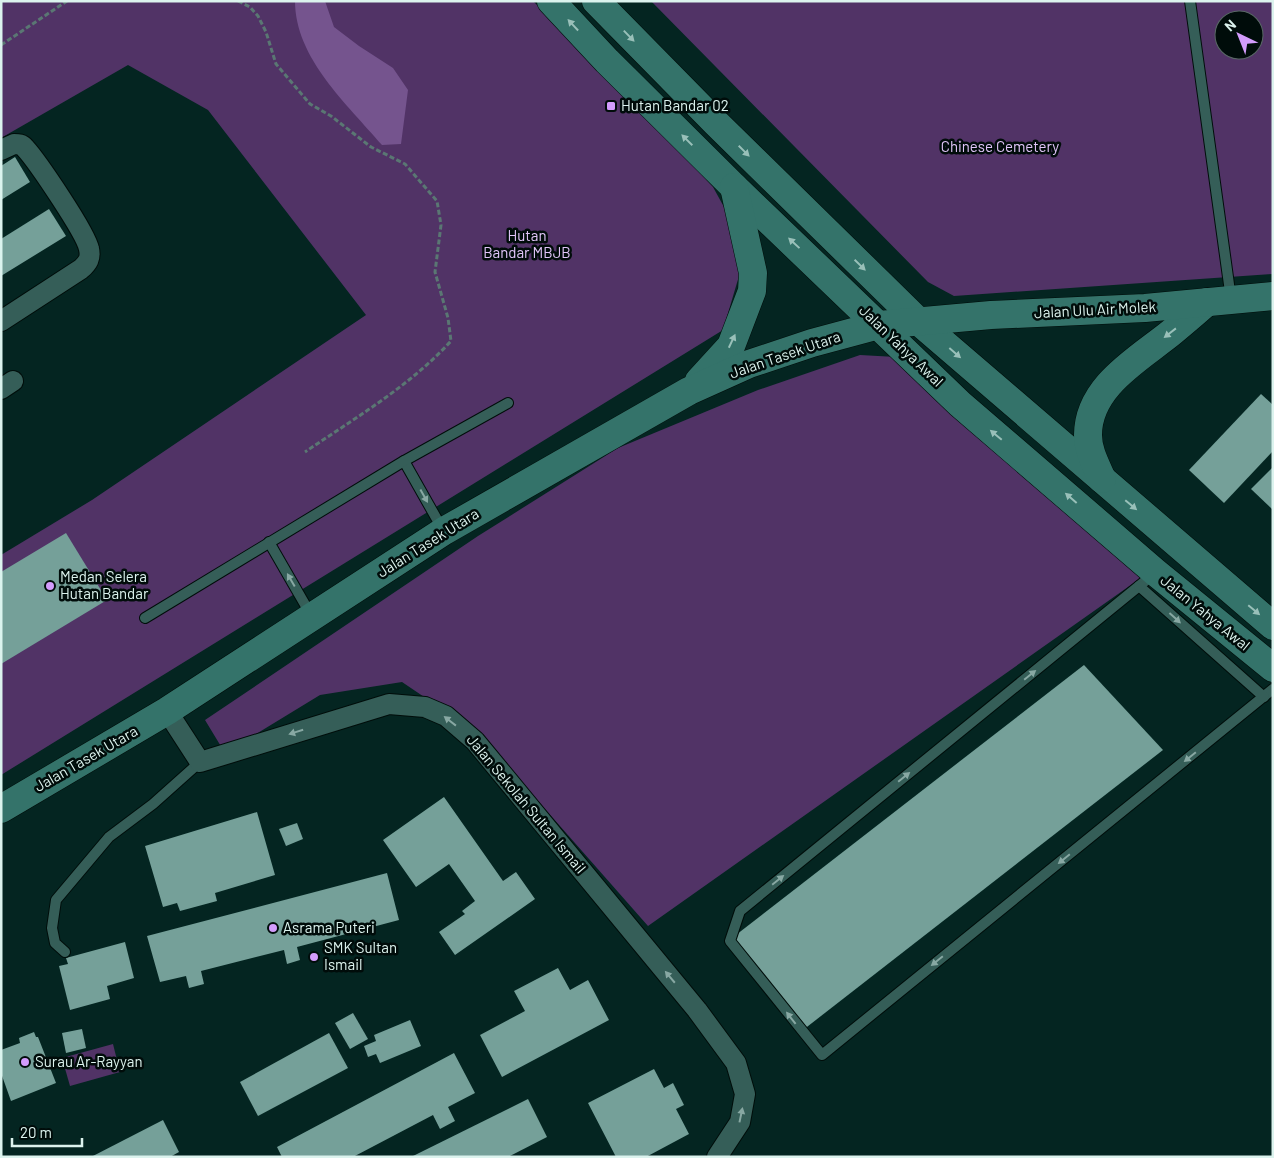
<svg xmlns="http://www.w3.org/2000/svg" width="1274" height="1158" viewBox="0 0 1274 1158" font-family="Barlow,sans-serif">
	<rect width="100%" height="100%" fill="#042521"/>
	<g fill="#513366" fill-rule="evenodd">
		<polygon points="1,1 533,1 635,104 713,187 747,249 723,330 1,775 1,555 92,500 366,315 208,110 128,65 1,138"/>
		<path d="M651 1H1273V274L954 296 928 282ZM1224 20H1254V50H1224Z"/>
		<polygon points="860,355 896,357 1145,575 648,926 479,734 402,682 320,695 225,753 205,720 478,536 618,448 758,390"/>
		<polygon points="113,1044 120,1072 70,1086 62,1058"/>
	</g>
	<path fill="#75548e" d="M295 1H325L334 27 359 46 393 68 408 90 401 144 382 145C347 104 295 58 295 1Z"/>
	<g fill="#75a099">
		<polygon points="15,157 30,182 1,200 1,166"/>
		<polygon points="49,209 66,236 1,276 1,239"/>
		<polygon points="1261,394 1273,405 1273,451 1224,503 1189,470"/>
		<polygon points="1273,467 1273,510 1251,489"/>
		<polygon points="66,533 107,600 1,664 1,572"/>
		<polygon points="1084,665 1163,750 803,1030 732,938"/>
		<polygon points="444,797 503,881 516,872 535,899 455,955 439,932 465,914 462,911 475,901 449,864 416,887 383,840"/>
		<polygon points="257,812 275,875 215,893 217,901 180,911 177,903 163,907 145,846"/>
		<polygon points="297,823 303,839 286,846 279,829"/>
		<polygon points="387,873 399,920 297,947 300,960 287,964 284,950 201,971 204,984 189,988 186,976 160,982 147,936"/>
		<polygon points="125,942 134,978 107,986 110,999 70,1010 59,966 68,964 66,958"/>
		<polygon points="558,968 570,990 588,980 609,1020 502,1077 480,1035 525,1011 514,991"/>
		<polygon points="353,1013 368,1039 350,1049 335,1023"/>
		<polygon points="410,1020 421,1046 380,1063 376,1054 368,1057 364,1046 376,1041 374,1035"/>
		<polygon points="82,1029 86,1048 66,1053 62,1033"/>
		<polygon points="34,1032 36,1037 38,1037 56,1083 11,1101 1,1073 1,1050 20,1043 19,1038"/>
		<polygon points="329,1033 348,1068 258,1116 240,1082"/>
		<polygon points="454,1053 475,1093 448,1107 455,1121 440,1129 433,1115 353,1157 282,1157 277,1147"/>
		<polygon points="654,1069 664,1088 673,1083 684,1105 676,1109 689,1134 646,1157 616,1157 588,1103"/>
		<polygon points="528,1099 547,1137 508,1157 411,1157"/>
		<polygon points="163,1120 179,1152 170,1157 91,1157"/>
	</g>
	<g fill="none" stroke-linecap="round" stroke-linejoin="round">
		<g stroke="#000d0a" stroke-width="12">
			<g id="lane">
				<polyline points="1190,1 1231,299"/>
				<polyline points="404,461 443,530"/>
				<polyline points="269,542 311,615"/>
				<polyline points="1155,573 740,911 730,941 822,1055 1273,689"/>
				<polyline points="1139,586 1264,697"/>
				<polyline points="145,618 404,461 508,403"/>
				<polyline points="65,952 55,943 52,928 56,900 109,837 153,804 200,762"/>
			</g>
		</g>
		<g stroke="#000d0a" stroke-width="22">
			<g id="street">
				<path d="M1 150 14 144C18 144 22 144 25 148 37 161 86 233 89 249 91 258 88 263 81 269L1 321"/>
				<polyline points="1,389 13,381"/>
				<polyline points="167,711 200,762 389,704 425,707 446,716 475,741 697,1010 736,1063 745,1094 740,1122 717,1157"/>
			</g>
		</g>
		<g stroke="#000d0a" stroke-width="29">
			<g id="secondary">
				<polyline points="551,1 607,61 734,187 960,404 1155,572 1273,668"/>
				<polyline points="596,1 716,123 918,321 1273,626"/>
				<polyline points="699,381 731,346 752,291 753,273 734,187"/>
				<path d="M1102 479C1096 465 1088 451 1088 435 1088 386 1139 359 1172 332 1184 322 1196 312 1207 302"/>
				<polyline points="1,809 167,711 444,531 689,391 749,364 812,343 879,325 991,315 1145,308 1273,296"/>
			</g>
		</g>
		<g stroke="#5a7773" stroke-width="3" stroke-dasharray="5 2.5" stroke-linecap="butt">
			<path d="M238 1 250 7 258 16 266 32 276 64 310 104 331 116 371 147 405 164 437 201 441 225 435 272 448 318 451 341C410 386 355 418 305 452"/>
			<polyline points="1,45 67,1"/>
		</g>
		<use href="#lane" stroke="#355e58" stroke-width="10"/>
		<use href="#street" stroke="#355e58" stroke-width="20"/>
		<use href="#secondary" stroke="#34736a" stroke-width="28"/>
	</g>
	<defs><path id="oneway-solid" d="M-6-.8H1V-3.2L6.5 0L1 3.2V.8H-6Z" transform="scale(1.25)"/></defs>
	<g fill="#99c0b9">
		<use href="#oneway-solid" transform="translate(573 25) rotate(-133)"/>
		<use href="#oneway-solid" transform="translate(629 36) rotate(46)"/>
		<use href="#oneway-solid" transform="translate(687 140) rotate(-135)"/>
		<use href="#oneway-solid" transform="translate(744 151) rotate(45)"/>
		<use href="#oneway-solid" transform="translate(794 243) rotate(-137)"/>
		<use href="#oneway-solid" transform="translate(860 265) rotate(44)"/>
		<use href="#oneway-solid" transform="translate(1170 333) rotate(142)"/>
		<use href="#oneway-solid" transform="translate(732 341) rotate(-65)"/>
		<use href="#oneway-solid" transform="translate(955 353) rotate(41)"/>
		<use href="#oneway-solid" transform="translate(996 435) rotate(-140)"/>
		<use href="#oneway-solid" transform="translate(1071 498) rotate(-139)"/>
		<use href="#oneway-solid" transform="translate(1131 505) rotate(40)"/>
		<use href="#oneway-solid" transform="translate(1254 610) rotate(40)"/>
	</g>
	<g fill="#88a8a3">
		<use href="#oneway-solid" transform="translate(424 496) rotate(61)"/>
		<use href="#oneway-solid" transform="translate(291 580) rotate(-120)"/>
		<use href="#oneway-solid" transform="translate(1175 618) rotate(42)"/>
		<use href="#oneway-solid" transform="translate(1030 675) rotate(-39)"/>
		<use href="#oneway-solid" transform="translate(450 721) rotate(-142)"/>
		<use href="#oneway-solid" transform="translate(296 732) rotate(163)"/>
		<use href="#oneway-solid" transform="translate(1190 757) rotate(141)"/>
		<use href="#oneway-solid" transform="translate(904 777) rotate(-39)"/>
		<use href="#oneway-solid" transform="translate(1064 859) rotate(141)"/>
		<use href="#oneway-solid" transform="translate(778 880) rotate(-39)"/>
		<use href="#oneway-solid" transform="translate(937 961) rotate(141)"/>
		<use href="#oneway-solid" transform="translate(670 977) rotate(-130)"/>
		<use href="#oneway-solid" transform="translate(791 1018) rotate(-128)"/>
		<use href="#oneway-solid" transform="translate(741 1115) rotate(-78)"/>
	</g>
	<g fill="#d39cfc" stroke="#000c0a" stroke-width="2">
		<rect x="606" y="101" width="10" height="10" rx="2.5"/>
		<circle cx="50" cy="586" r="5"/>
		<circle cx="273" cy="928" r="5"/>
		<circle cx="314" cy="957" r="5"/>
		<circle cx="25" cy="1062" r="5"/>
	</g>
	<g text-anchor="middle" stroke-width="5" stroke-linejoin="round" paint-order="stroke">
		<g font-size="15" fill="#dcf3ee" stroke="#000c0a" text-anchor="start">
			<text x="621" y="111">Hutan Bandar 02</text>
			<text x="60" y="582">Medan Selera<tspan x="60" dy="17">Hutan Bandar</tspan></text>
			<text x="283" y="933">Asrama Puteri</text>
			<text x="324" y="953">SMK Sultan<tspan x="324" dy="17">Ismail</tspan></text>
			<text x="35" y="1067">Surau Ar-Rayyan</text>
		</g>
		<g font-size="15" fill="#e1c5f9" stroke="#000c0a">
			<text x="1000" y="152">Chinese Cemetery</text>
			<text x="527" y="241">Hutan<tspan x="527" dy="17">Bandar MBJB</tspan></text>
		</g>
		<g font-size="15" fill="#dcf3ee" stroke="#000c0a">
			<text transform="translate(1095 310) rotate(-3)" y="5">Jalan Ulu Air Molek</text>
			<text transform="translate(901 346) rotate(44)" y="5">Jalan Yahya Awal</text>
			<text transform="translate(785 355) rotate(-19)" y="5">Jalan Tasek Utara</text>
			<text transform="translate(428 543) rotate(-32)" y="5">Jalan Tasek Utara</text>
			<text transform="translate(1205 613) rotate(39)" y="5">Jalan Yahya Awal</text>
			<text transform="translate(86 759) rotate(-30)" y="5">Jalan Tasek Utara</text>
			<text transform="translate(526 804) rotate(50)" y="5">Jalan Sekolah Sultan Ismail</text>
		</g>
	</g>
	<rect width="1274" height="1158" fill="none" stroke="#dcf3ee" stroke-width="5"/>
	<g transform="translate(1239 35) rotate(317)"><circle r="24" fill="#000c0a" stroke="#586865"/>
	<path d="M0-4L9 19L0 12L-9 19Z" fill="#d39cfc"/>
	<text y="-8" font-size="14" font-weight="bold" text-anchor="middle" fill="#dcf3ee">N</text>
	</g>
	<path d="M12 1138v8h70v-8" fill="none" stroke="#dcf3ee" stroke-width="2.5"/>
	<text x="20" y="1138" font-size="15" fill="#dcf3ee" stroke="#000c0a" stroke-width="4" paint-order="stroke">20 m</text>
</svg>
